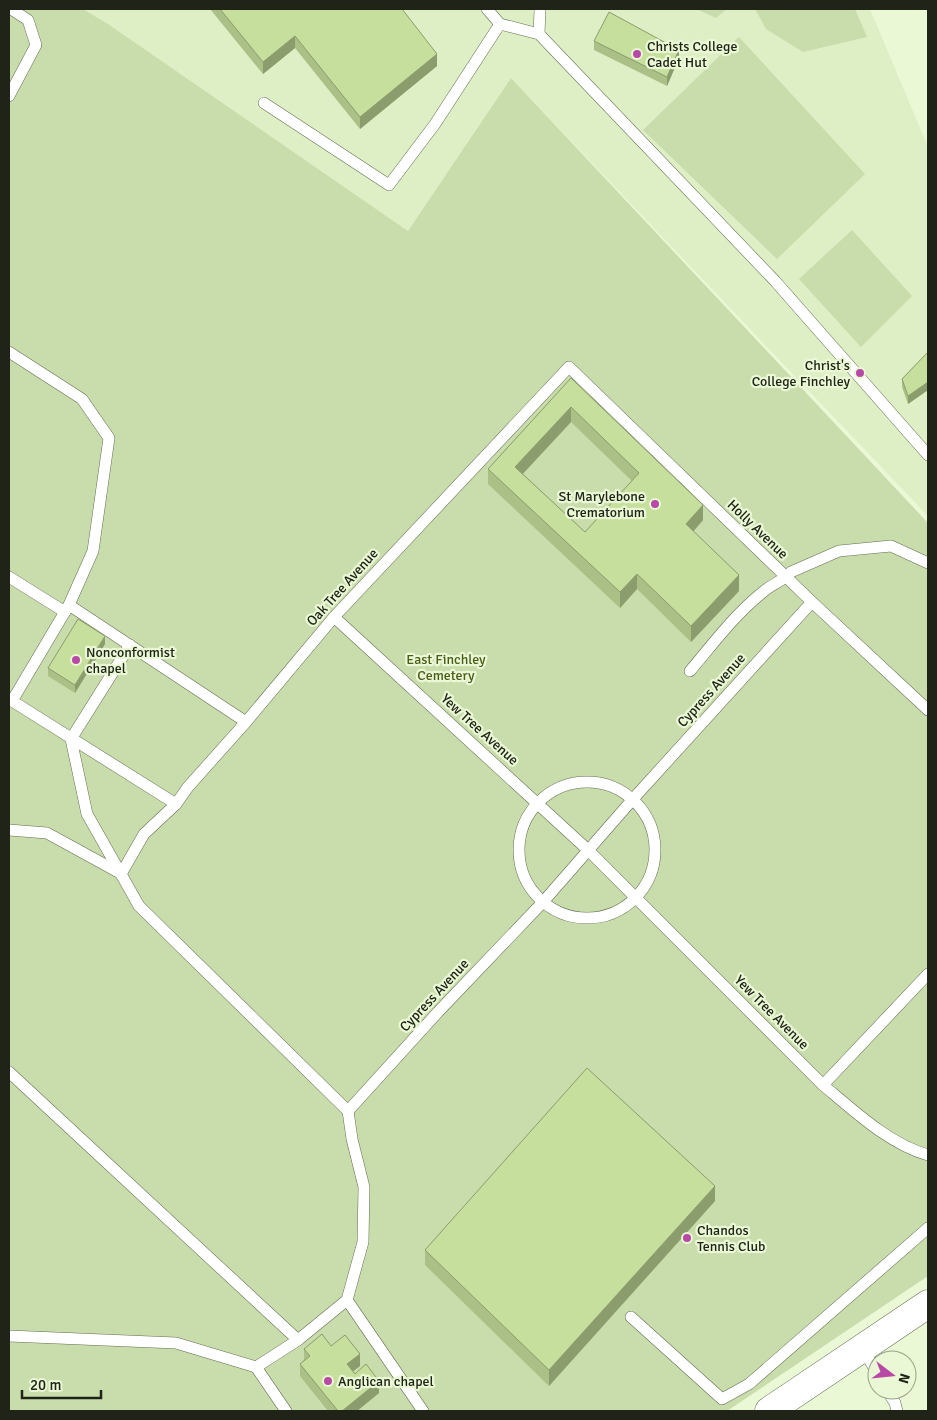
<svg xmlns="http://www.w3.org/2000/svg" width="937" height="1420" viewBox="0 0 937 1420" font-family="Signika,sans-serif">
	<rect width="100%" height="100%" fill="#eaf8d5"/>
	<polygon fill="#dfefc5" points="83,9 870,9 928,147 928,516 511,78 408,231 108,24"/>
	<g fill="#c9dcab">
		<polygon points="9,9 83,9 108,24 408,231 511,78 928,523 928,1276 727,1411 9,1411"/>
		<polygon points="696,9 727,9 716,18"/>
		<polygon points="755,9 855,9 867,37 803,52 766,29"/>
		<polygon points="739,37 865,174 777,259 643,130"/>
		<polygon points="852,230 912,296 861,347 799,279"/>
	</g>
	<g fill="none" stroke-linecap="round" stroke-linejoin="round">
		<g stroke="#636e50" stroke-width="12">
			<g id="lane">
				<polyline points="487,9 500,24"/>
				<polyline points="539,34 540,9"/>
				<polyline points="9,96 36,45 28,20 11,9"/>
				<polyline points="264,103 389,185 435,124 500,24 539,34 775,281 928,455"/>
				<polyline points="9,352 82,399 109,438 93,551 69,605"/>
				<polyline points="9,577 65,612"/>
				<path d="M334 617 588 850 823 1085C854 1111 889 1144 928 1155"/>
				<path d="M690 671C713 644 735 614 763 592 772 584 783 581 791 572L839 551 891 546 928 563"/>
				<polyline points="9,699 176,804"/>
				<polyline points="12,701 69,605 246,722"/>
				<circle cx="587" cy="850" r="68"/>
				<polyline points="9,830 47,833 120,873"/>
				<polyline points="121,874 87,814 71,739 130,645"/>
				<polyline points="9,1072 298,1340"/>
				<polyline points="823,1085 928,974"/>
				<polyline points="348,1111 438,1012 543,902 633,799 812,602"/>
				<polyline points="631,1317 722,1399 749,1384 928,1228"/>
				<polyline points="9,1336 176,1343 256,1367"/>
				<polyline points="863,1349 877,1373"/>
				<polyline points="887,1390 895,1403 897,1411"/>
				<polyline points="286,1411 256,1367 298,1340 347,1300"/>
				<polyline points="423,1411 347,1300 363,1242 364,1187 352,1139 348,1111 139,906 121,874 144,834 176,804 188,787 246,722 334,617 569,367 812,602 928,710"/>
			</g>
		</g>
		<g stroke="#636e50" stroke-width="29">
			<polyline id="primary" points="769,1411 928,1304"/>
		</g>
		<use href="#lane" stroke="#fff" stroke-width="11"/>
		<use href="#primary" stroke="#fff" stroke-width="28"/>
	</g>
	<g fill="#aac086" fill-rule="evenodd">
		<polygon points="210,9 402,9 437,66 360,129 295,48 263,74"/>
		<polygon points="594,41 679,58 667,86 594,50"/>
		<polygon points="928,352 928,390 908,404 902,387 902,379"/>
		<path d="M571 378 703 520 693 531 739 591 691 642 637 589 620 608 488 484V469ZM571 422 632 481 585 532 523 474Z"/>
		<polygon points="105,644 75,693 48,676 48,668"/>
		<polygon points="715,1201 549,1386 425,1265 425,1250"/>
		<polygon points="331,1346 360,1366 353,1371 355,1374 379,1393 357,1411 328,1411 300,1376 300,1364 304,1360 304,1349"/>
	</g>
	<g fill="#8b9c6d">
		<polygon points="295,36 295,48 263,74 263,62"/>
		<polygon points="679,50 679,58 667,86 667,77"/>
		<polygon points="437,54 437,66 360,129 360,117"/>
		<polygon points="928,382 928,390 908,404 908,396"/>
		<polygon points="571,407 571,422 515,482 515,467"/>
		<polygon points="703,505 703,520 686,540 686,524"/>
		<polygon points="637,574 637,589 620,608 620,592"/>
		<polygon points="739,575 739,591 691,642 691,626"/>
		<polygon points="105,636 105,644 75,693 75,685"/>
		<polygon points="715,1186 715,1201 549,1386 549,1370"/>
		<polygon points="360,1354 360,1366 347,1376 347,1364"/>
		<polygon points="379,1381 379,1393 357,1411 342,1411"/>
	</g>
	<g fill="#c6df9c" stroke="#8b9c6d" fill-rule="evenodd">
		<polygon points="220,9 402,9 437,54 360,117 295,36 263,62"/>
		<polygon points="609,12 679,50 667,77 594,41"/>
		<polygon points="928,352 928,382 908,396 902,379"/>
		<path d="M571 378 703 505 686 524 739 575 691 626 637 574 620 592 488 469ZM571 407 639 473 585 532 515 467Z"/>
		<polygon points="78,619 105,636 75,685 48,668"/>
		<polygon points="587,1068 715,1186 549,1370 425,1250"/>
		<polygon points="322,1334 331,1346 345,1335 360,1354 347,1364 355,1374 366,1364 379,1381 342,1411 338,1411 300,1364 310,1356 304,1349"/>
	</g>
	<g fill="#b949a6" stroke="#eaf8d5" stroke-width="2">
		<circle cx="637" cy="54" r="5"/>
		<circle cx="860" cy="373" r="5"/>
		<circle cx="655" cy="504" r="5"/>
		<circle cx="76" cy="660" r="5"/>
		<circle cx="687" cy="1238" r="5"/>
		<circle cx="328" cy="1381" r="5"/>
	</g>
	<g text-anchor="middle" stroke-width="4.5" stroke-linejoin="round" paint-order="stroke">
		<g font-size="14" fill="#202418" stroke="#eaf8d5" text-anchor="start">
			<text x="647" y="51">Christs College<tspan x="647" dy="16">Cadet Hut</tspan></text>
			<text x="850" y="370" text-anchor="end">Christ's<tspan x="850" dy="16">College Finchley</tspan></text>
			<text x="645" y="501" text-anchor="end">St Marylebone<tspan x="645" dy="16">Crematorium</tspan></text>
			<text x="86" y="657">Nonconformist<tspan x="86" dy="16">chapel</tspan></text>
			<text x="697" y="1235">Chandos<tspan x="697" dy="16">Tennis Club</tspan></text>
			<text x="338" y="1386">Anglican chapel</text>
		</g>
		<g font-size="14" fill="#202418" stroke="#eaf8d5">
			<text transform="translate(758 529) rotate(44)" y="5">Holly Avenue</text>
			<text transform="translate(342 587) rotate(-48)" y="5">Oak Tree Avenue</text>
			<text transform="translate(711 690) rotate(-48)" y="5">Cypress Avenue</text>
			<text transform="translate(480 729) rotate(42)" y="5">Yew Tree Avenue</text>
			<text transform="translate(434 995) rotate(-47)" y="5">Cypress Avenue</text>
			<text transform="translate(772 1012) rotate(45)" y="5">Yew Tree Avenue</text>
		</g>
		<g font-size="14" fill="#495e18" stroke="#eaf8d5">
			<text x="446" y="664">East Finchley<tspan x="446" dy="16">Cemetery</tspan></text>
		</g>
	</g>
	<rect width="937" height="1420" fill="none" stroke="#202418" stroke-width="20"/>
	<g transform="translate(892 1375) rotate(106)"><circle r="24" fill="#eaf8d5" stroke="#99a389"/>
	<path d="M0-4L9 19L0 12L-9 19Z" fill="#b949a6"/>
	<text y="-8" font-size="14" font-weight="bold" text-anchor="middle" fill="#202418">N</text>
	</g>
	<path d="M22 1390v8h79v-8" fill="none" stroke="#202418" stroke-width="2.5"/>
	<text x="30" y="1390" font-size="15" fill="#202418" stroke="#eaf8d5" stroke-width="4" paint-order="stroke">20 m</text>
</svg>
